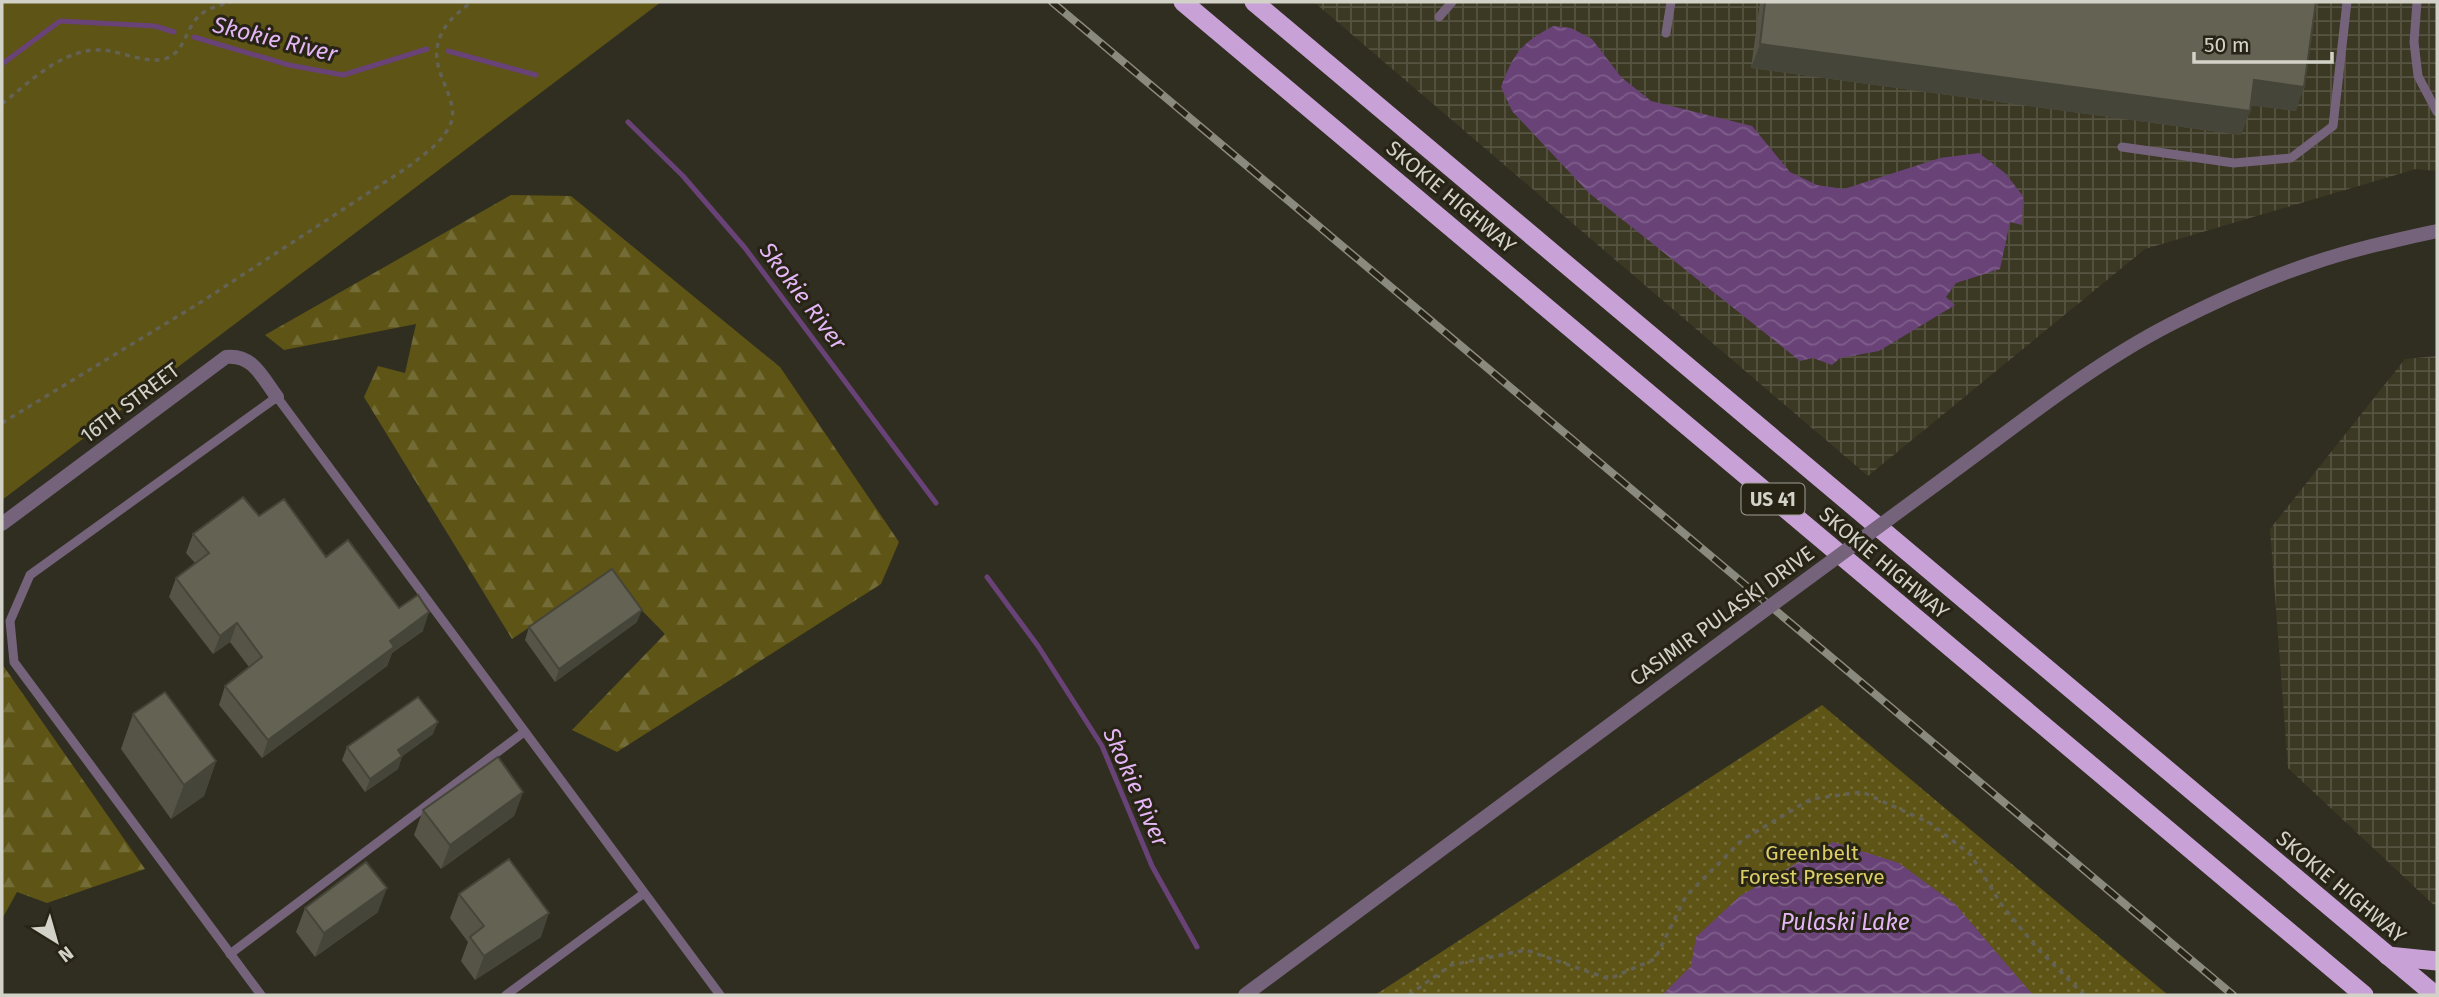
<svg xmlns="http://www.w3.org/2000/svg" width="2439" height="997" viewBox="0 0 2439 997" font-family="'Fira Sans',sans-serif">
	<defs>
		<pattern id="industrial-grid" width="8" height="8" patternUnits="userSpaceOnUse" patternTransform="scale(1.75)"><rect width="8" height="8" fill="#3b3823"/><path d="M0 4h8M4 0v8" fill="none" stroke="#565442"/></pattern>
		<pattern id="forest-firs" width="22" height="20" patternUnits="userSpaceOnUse" patternTransform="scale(1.75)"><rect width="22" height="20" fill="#5d5415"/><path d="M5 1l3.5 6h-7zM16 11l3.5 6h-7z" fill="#736c36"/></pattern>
		<pattern id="park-dots" width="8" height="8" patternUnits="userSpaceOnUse" patternTransform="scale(1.75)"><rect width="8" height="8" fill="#5d5415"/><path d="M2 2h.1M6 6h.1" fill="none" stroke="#736c36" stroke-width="1.8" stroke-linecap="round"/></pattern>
		<pattern id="water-waves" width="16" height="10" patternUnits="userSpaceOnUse" patternTransform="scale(1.75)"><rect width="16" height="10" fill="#694378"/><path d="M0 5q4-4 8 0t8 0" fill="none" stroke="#7e5d8a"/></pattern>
	</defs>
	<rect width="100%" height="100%" fill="#302e20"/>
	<g fill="url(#industrial-grid)">
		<polygon points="1314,2 2437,2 2437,171 2416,169 2145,249 1868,476"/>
		<polygon points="2437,356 2437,908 2288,768 2270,529 2405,359"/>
	</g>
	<polygon fill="#5d5415" points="2,2 661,2 2,500"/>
	<g fill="url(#forest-firs)">
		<polygon points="511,195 571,196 780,367 899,542 881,584 617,752 572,730 665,634 607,575 512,639 364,397 378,366 405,373 416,324 284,350 265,335"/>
		<polygon points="2,664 145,869 47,903 17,892 2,919"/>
	</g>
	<polygon fill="url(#park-dots)" points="1822,705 2168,995 1375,995"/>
	<g fill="url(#water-waves)">
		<path d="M1553 26 1571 28 1592 39 1621 77 1651 101 1752 126 1790 172 1817 185 1844 189 1940 158 1979 153 2005 173 2023 196 2022 225 2010 222 2000 269 1956 283 1946 297 1955 305 1879 351 1840 358 1832 365 1813 358 1800 361 1589 193 1512 111 1501 87C1514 53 1520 44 1553 26Z"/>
		<polygon points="1833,842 1899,863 1955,904 2033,995 1662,995 1691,966 1696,937 1740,896"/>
	</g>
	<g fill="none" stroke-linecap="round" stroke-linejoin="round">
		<g stroke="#694378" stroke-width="5">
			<polyline points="194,37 289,65 343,75 427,49"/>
			<polyline points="448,51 536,75"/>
			<polyline points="2,64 60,21 155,26 174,32"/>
			<polyline points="628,122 683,176 745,248 936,503"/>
			<polyline points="987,577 1038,646 1102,746 1152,866 1197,947"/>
		</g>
		<g stroke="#646255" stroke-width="3.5" stroke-dasharray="5 5" stroke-linecap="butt">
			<path d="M2 104C32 80 68 43 110 51 126 54 148 63 164 59 184 54 185 31 197 18 205 9 219 5 231 2"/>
			<path d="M2 423 198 304 408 167C423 155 442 143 450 125 454 117 453 108 450 99 447 89 442 79 439 69 430 38 449 18 472 2"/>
			<polyline points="1409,995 1451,965 1526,950 1609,979 1655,959 1686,896 1742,840 1811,799 1862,792 1930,823 1971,855 2001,904 2037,948 2084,995"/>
		</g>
		<g stroke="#74637b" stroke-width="9">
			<polyline points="2417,2 2414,42 2418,76 2437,112"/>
			<polyline points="1439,17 1452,2"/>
			<polyline points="1666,33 1671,2"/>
			<polyline points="2122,147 2234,163 2291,158 2333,126 2347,2"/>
			<polyline points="230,954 524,732"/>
			<polyline points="261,995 14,662 10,621 30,575 277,397 720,995"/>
			<polyline points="506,995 643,894"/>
		</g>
		<path stroke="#74637b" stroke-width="14" d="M2 524 226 357C253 354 262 377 277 397"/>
		<g stroke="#74637b" stroke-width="14">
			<path d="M1946 477C2019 424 2091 365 2171 324 2216 301 2265 279 2313 263 2354 249 2396 240 2437 231"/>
			<polyline points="1245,995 1727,638"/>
		</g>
		<g stroke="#c8a1d7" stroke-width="19">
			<polyline points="1183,2 2364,995"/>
			<polyline points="1254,2 2435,995"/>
			<polyline points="2388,956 2437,961"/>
		</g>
		<g stroke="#8b8a7e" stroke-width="8">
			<polyline id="rail" points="1052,2 2233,995"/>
		</g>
		<use href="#rail" stroke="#272416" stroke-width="5" stroke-dasharray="16" stroke-linecap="butt"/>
		<polyline stroke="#74637b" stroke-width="14" points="1727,638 1946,477"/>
	</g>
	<g fill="#565447">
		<polygon points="1760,2 2316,2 2296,111 2251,105 2250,111 2241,135 1751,68"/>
		<polygon points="259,516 326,557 399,608 423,631 392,653 387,666 262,758 219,705 225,686 249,667 230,642 213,654 169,597 176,578 195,563 186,553 193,534"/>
		<polygon points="637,622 555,682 525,640 529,627"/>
		<polygon points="133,714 216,761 204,796 171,819 121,749"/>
		<polygon points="433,734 402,756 398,769 365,792 342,760 347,747"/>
		<polygon points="523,792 514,816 441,869 414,835 423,810"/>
		<polygon points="459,894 541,937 475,980 461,961 468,942 450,918"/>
		<polygon points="305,908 378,912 315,957 296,932"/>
	</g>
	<g fill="#464539">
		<polygon points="1760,44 2250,111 2241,135 1751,68"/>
		<polygon points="2254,80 2304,87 2296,111 2245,105"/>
		<polygon points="642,610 637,622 555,682 559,669"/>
		<polygon points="429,612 423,631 392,653 387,666 262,758 268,740 390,641"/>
		<polygon points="237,623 230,642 213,654 220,636"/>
		<polygon points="438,722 433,734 393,763 398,750"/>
		<polygon points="402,756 398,769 365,792 370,779"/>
		<polygon points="216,761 204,796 171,819 184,785"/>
		<polygon points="523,792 514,816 441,869 450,845"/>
		<polygon points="387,888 378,912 315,957 324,933"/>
		<polygon points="549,913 541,937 475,980 484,956"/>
	</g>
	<g fill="#646252" stroke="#464539" stroke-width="2">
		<polygon points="1765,2 2316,2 2304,87 2254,80 2250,111 1760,44"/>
		<polygon points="243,497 259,516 284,499 326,557 348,540 399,608 418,595 429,612 390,641 394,647 268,740 225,686 262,657 237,623 220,636 176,578 209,553 193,534"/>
		<polygon points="612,569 642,610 559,669 529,627"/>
		<polygon points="165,692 216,761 184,785 133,714"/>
		<polygon points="418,697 438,722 398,750 402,756 370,779 347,747"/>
		<polygon points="498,757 523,792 450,845 423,810"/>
		<polygon points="509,859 549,913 484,956 470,937 484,926 459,894"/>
		<polygon points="366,862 387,888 324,933 305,908"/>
	</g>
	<g text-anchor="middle" stroke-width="6" stroke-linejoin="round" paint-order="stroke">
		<rect fill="#272416" stroke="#9f9e93" stroke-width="2" x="1741.5" y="483.5" width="63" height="31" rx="5"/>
		<g font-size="19" font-weight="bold" fill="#d3d2c9">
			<text x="1773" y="506">US 41</text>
		</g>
		<g font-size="21" fill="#d3d2c9" stroke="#272416">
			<text transform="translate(1451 197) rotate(40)" y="7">SKOKIE HIGHWAY</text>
			<text transform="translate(130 403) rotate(-37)" y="7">16TH STREET</text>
			<text transform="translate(1884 563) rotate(40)" y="7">SKOKIE HIGHWAY</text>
			<text transform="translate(1722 616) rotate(-36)" y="7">CASIMIR PULASKI DRIVE</text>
			<text transform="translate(2341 887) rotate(40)" y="7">SKOKIE HIGHWAY</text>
		</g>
		<g font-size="21" fill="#ddcd67" stroke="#272416">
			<text x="1812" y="860">Greenbelt<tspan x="1812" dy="24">Forest Preserve</tspan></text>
		</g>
		<g font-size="23" font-style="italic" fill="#e4b6f6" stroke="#272416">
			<text transform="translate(275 39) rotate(14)" y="8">Skokie River</text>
			<text transform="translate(803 296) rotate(53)" y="8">Skokie River</text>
			<text transform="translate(1136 787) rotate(66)" y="8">Skokie River</text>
			<text x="1845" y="930">Pulaski Lake</text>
		</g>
	</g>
	<rect width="2439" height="997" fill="none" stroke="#d3d2c9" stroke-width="7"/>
	<g transform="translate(56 941) rotate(143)" stroke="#272416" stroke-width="5" paint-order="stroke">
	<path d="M0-5L12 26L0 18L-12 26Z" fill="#d3d2c9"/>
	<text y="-10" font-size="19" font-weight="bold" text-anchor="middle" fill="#d3d2c9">N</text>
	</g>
	<path d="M2194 52v10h138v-10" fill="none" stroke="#d3d2c9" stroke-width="3.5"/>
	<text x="2204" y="52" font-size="21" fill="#d3d2c9" stroke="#272416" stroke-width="5" paint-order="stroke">50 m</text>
</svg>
